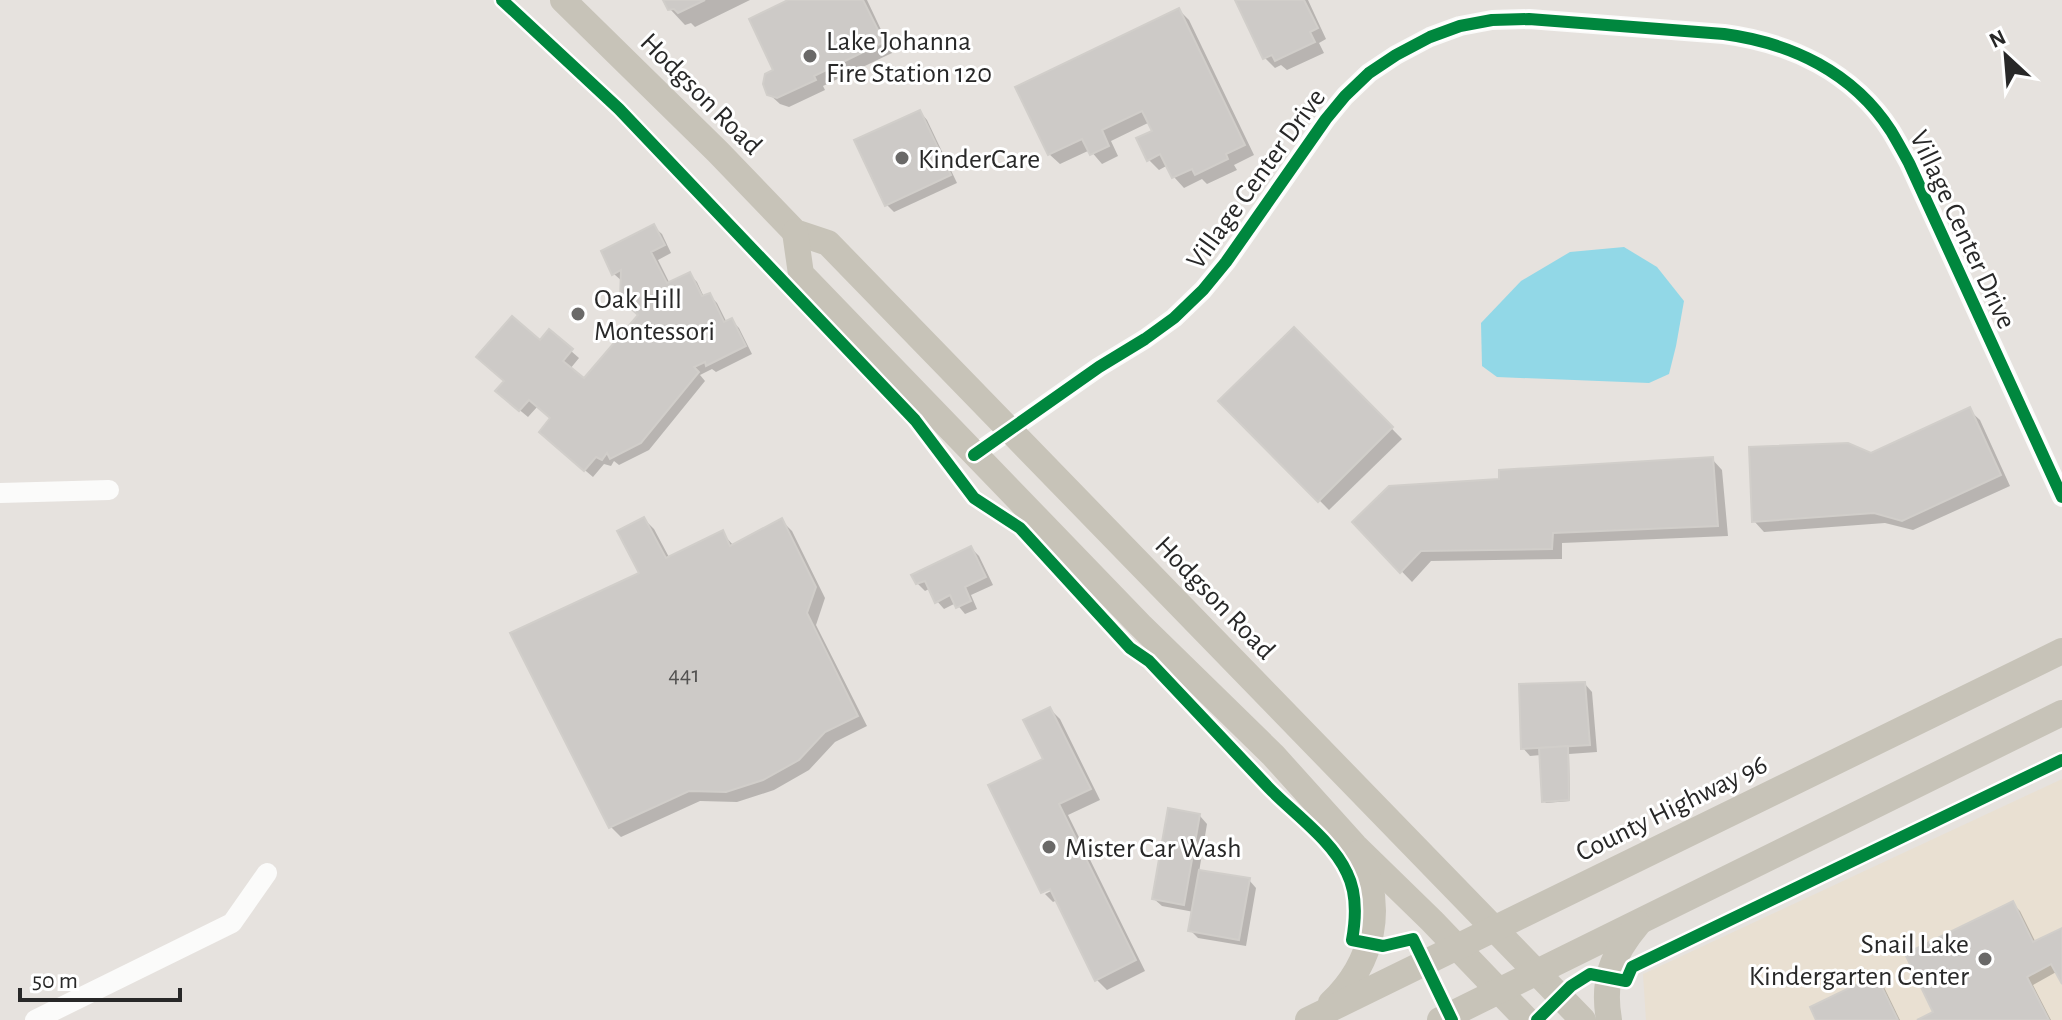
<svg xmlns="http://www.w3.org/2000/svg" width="2062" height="1020" viewBox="0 0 2062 1020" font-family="'Alegreya Sans',sans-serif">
	<rect width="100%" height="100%" fill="#e6e2de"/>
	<polygon fill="#e9e0d2" points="2062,779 2062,1020 1646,1020 1643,974"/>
	<polygon fill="#92d8e7" points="1624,247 1657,267 1684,301 1676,346 1669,374 1649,383 1497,377 1482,366 1481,323 1521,281 1570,252"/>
	<g fill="#0003">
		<polygon points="666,0 750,0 695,27 691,23 685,25 670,9"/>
		<polygon points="793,0 867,0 892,53 823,86 825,90 789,107 780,104 769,94"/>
		<polygon points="1237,0 1308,0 1326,39 1319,43 1324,53 1287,70 1281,65 1275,68 1265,58"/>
		<polygon points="1179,10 1189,20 1254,155 1234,165 1237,170 1207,184 1202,179 1184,188 1174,177 1168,165 1159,170 1149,160 1154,132 1150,122 1111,141 1118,156 1102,164 1090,150 1060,164 1049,154"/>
		<polygon points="920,112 927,120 957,183 894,212 887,205"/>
		<polygon points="654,227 662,234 671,253 658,260 670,284 689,274 697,282 704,297 709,295 717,303 727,323 731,320 739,328 752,354 716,372 712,369 700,375 705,381 649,450 619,465 614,461 611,466 604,464 593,477 549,440 553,419 538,406 528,417 505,398 506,381 540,343 571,351 579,358 570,369 584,381 640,316 623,282 614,274"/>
		<polygon points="1294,329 1402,439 1329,510 1221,401"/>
		<polygon points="1969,410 1980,420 2010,486 1913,530 1885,523 1764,532 1754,521 1871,455"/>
		<polygon points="1712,459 1722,470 1728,536 1562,543 1562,559 1431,561 1412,582 1354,522 1502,481"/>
		<polygon points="644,519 654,529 670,559 722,533 734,546 782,521 792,531 825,598 816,625 867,726 835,742 809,770 774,790 737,802 700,801 621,837 611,827 642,574"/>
		<polygon points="971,548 979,556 993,585 971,595 977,609 965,614 956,603 944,609 937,601 931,588 925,591 917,583"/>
		<polygon points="1585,684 1592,692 1597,752 1569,754 1570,801 1546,803 1544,801 1541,755 1530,756 1523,748"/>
		<polygon points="1050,709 1060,719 1100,800 1068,815 1145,971 1107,990 1097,980 1057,900 1053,902 1045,894 1059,887 1044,890 1044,893 1043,892 1045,760"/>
		<polygon points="1200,816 1207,824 1199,872 1249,880 1256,888 1246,946 1198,938 1190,930 1194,912 1162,906 1154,899"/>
		<polygon points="2013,904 2020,911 2036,943 2062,930 2062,979 2058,971 2033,985 2051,1020 1922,1020 1936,1013"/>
		<polygon points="1875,977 1883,985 1900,1020 1819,1020"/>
	</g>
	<g fill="#cdcac7" stroke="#d1ceca" stroke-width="2">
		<polygon points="663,0 705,0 678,13 674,9 668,10"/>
		<polygon points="788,0 863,0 884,42 814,76 816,80 777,98 767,95 763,84 765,74 773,70 749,19"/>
		<polygon points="1235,0 1304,0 1318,28 1310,32 1315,42 1275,61 1272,55 1263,59"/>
		<polygon points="1179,8 1245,145 1226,154 1228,159 1195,175 1192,169 1172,178 1160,154 1147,161 1136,138 1152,131 1142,111 1102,130 1109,146 1090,155 1082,139 1048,155 1015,87"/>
		<polygon points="920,110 951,175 885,206 854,140"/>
		<polygon points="654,224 665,245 651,252 667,283 690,272 702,296 710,293 724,322 732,318 746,346 706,366 705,362 694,367 699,372 641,443 610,459 607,453 602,460 596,457 584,471 539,432 550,418 529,400 519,411 495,391 504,381 476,357 512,316 540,340 549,329 573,349 563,361 584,378 638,315 620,299 621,270 612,275 601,251"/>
		<polygon points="1294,327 1393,427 1318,502 1218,401"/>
		<polygon points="1970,407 2001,475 1902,521 1874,513 1752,522 1749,447 1848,443 1871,453"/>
		<polygon points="1713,457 1718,526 1553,533 1552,549 1421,551 1400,573 1352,522 1389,486 1499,479 1499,470"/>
		<polygon points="644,517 666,558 723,530 730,546 782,518 816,587 807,613 858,716 825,732 799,760 763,780 726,792 689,791 609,828 510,633 639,573 617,531"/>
		<polygon points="971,546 986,577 965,587 971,601 956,608 950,595 935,603 925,581 916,584 911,575"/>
		<polygon points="1585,682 1590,745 1521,749 1519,684"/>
		<polygon points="1050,707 1091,789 1059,804 1136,960 1095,981 1050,889 1041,893 988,785 1043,759 1023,720"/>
		<polygon points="1568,746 1569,800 1542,802 1539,748"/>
		<polygon points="1168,808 1200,814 1184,905 1152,899"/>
		<polygon points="1199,870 1250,878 1239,940 1188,931"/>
		<polygon points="2013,901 2033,942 2062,928 2062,984 2051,964 2027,977 2049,1020 1917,1020 1933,1012 1905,954"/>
		<polygon points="1876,975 1898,1020 1816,1020 1810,1007"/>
	</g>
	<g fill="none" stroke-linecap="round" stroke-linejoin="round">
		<g stroke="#fbfbfa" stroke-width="20">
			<path d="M974 455 1099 367 1145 339 1174 318 1203 290 1226 262 1326 119 1345 96 1369 73 1396 55 1430 37 1460 26 1492 20 1529 19 1724 34C1791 43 1853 72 1891 131 1897 141 1903 152 1909 163L2062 497"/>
			<polyline points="0,493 109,490"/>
			<polyline points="35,1020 232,923 267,873"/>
		</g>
		<g stroke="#c7c3b8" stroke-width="26">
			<polyline points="563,0 718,152 795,232 828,243 1583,1020"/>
			<polyline points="795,232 801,274 1140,625 1273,755 1355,846 1432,921 1527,1020"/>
			<path d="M1331 1003C1374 962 1385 907 1359 853"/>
			<polyline points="1308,1020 2062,651"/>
			<polyline points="1440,1020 2062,713"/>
			<path d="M1609 1020C1602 980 1612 955 1638 924"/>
		</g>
		<g stroke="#fff" stroke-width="17">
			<g id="cycleway">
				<path d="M502 0 619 109 915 420 974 498 1020 528 1130 648 1149 661C1189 703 1228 745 1268 787 1293 813 1332 840 1347 873 1357 893 1356 918 1352 940L1383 946 1413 939 1452 1020"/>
				<path d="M974 455 1099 367 1145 339 1174 318 1203 290 1226 262 1326 119 1345 96 1369 73 1396 55 1430 37 1460 26 1492 20 1529 19 1724 34C1791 43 1853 72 1891 131 1897 141 1903 152 1909 163L2062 497"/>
				<polyline points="1537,1020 1571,986 1590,974 1626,981 1632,967 2062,760"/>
			</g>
		</g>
		<use href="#cycleway" stroke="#00873e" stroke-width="12"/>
	</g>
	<g fill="#6a6968" stroke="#fff" stroke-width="3">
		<circle cx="810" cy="56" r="8"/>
		<circle cx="902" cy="158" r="8"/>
		<circle cx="578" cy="314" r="8"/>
		<circle cx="1049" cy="847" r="8"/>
		<circle cx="1985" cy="959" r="8"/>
	</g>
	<g text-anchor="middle" stroke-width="6" stroke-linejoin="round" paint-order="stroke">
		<g font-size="24" fill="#525150">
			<text x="684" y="682">441</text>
		</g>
		<g font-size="28" fill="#282828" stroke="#fff" text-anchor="start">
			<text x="826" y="50">Lake Johanna<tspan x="826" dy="32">Fire Station 120</tspan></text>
			<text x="918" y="168">KinderCare</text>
			<text x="594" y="308">Oak Hill<tspan x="594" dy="32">Montessori</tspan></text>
			<text x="1065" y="857">Mister Car Wash</text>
			<text x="1969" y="953" text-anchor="end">Snail Lake<tspan x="1969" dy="32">Kindergarten Center</tspan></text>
		</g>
		<g font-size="28" fill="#282828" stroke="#fff">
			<text transform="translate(702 93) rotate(45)" y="10">Hodgson Road</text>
			<text transform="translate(1255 178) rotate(-54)" y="10">Village Center Drive</text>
			<text transform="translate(1964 229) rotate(65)" y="10">Village Center Drive</text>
			<text transform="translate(1216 597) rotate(46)" y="10">Hodgson Road</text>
			<text transform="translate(1671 807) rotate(-26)" y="10">County Highway 96</text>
		</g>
	</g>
	<g transform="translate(2006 56) rotate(334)" stroke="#ffffff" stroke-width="6" paint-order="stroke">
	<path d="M0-6L14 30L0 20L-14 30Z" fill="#282828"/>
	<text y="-12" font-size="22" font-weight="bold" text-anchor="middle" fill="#282828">N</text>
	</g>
	<path d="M20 988v12h160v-12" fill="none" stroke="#282828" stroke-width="4"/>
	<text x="32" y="988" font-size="24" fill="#282828" stroke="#ffffff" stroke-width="6" paint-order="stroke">50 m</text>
</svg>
